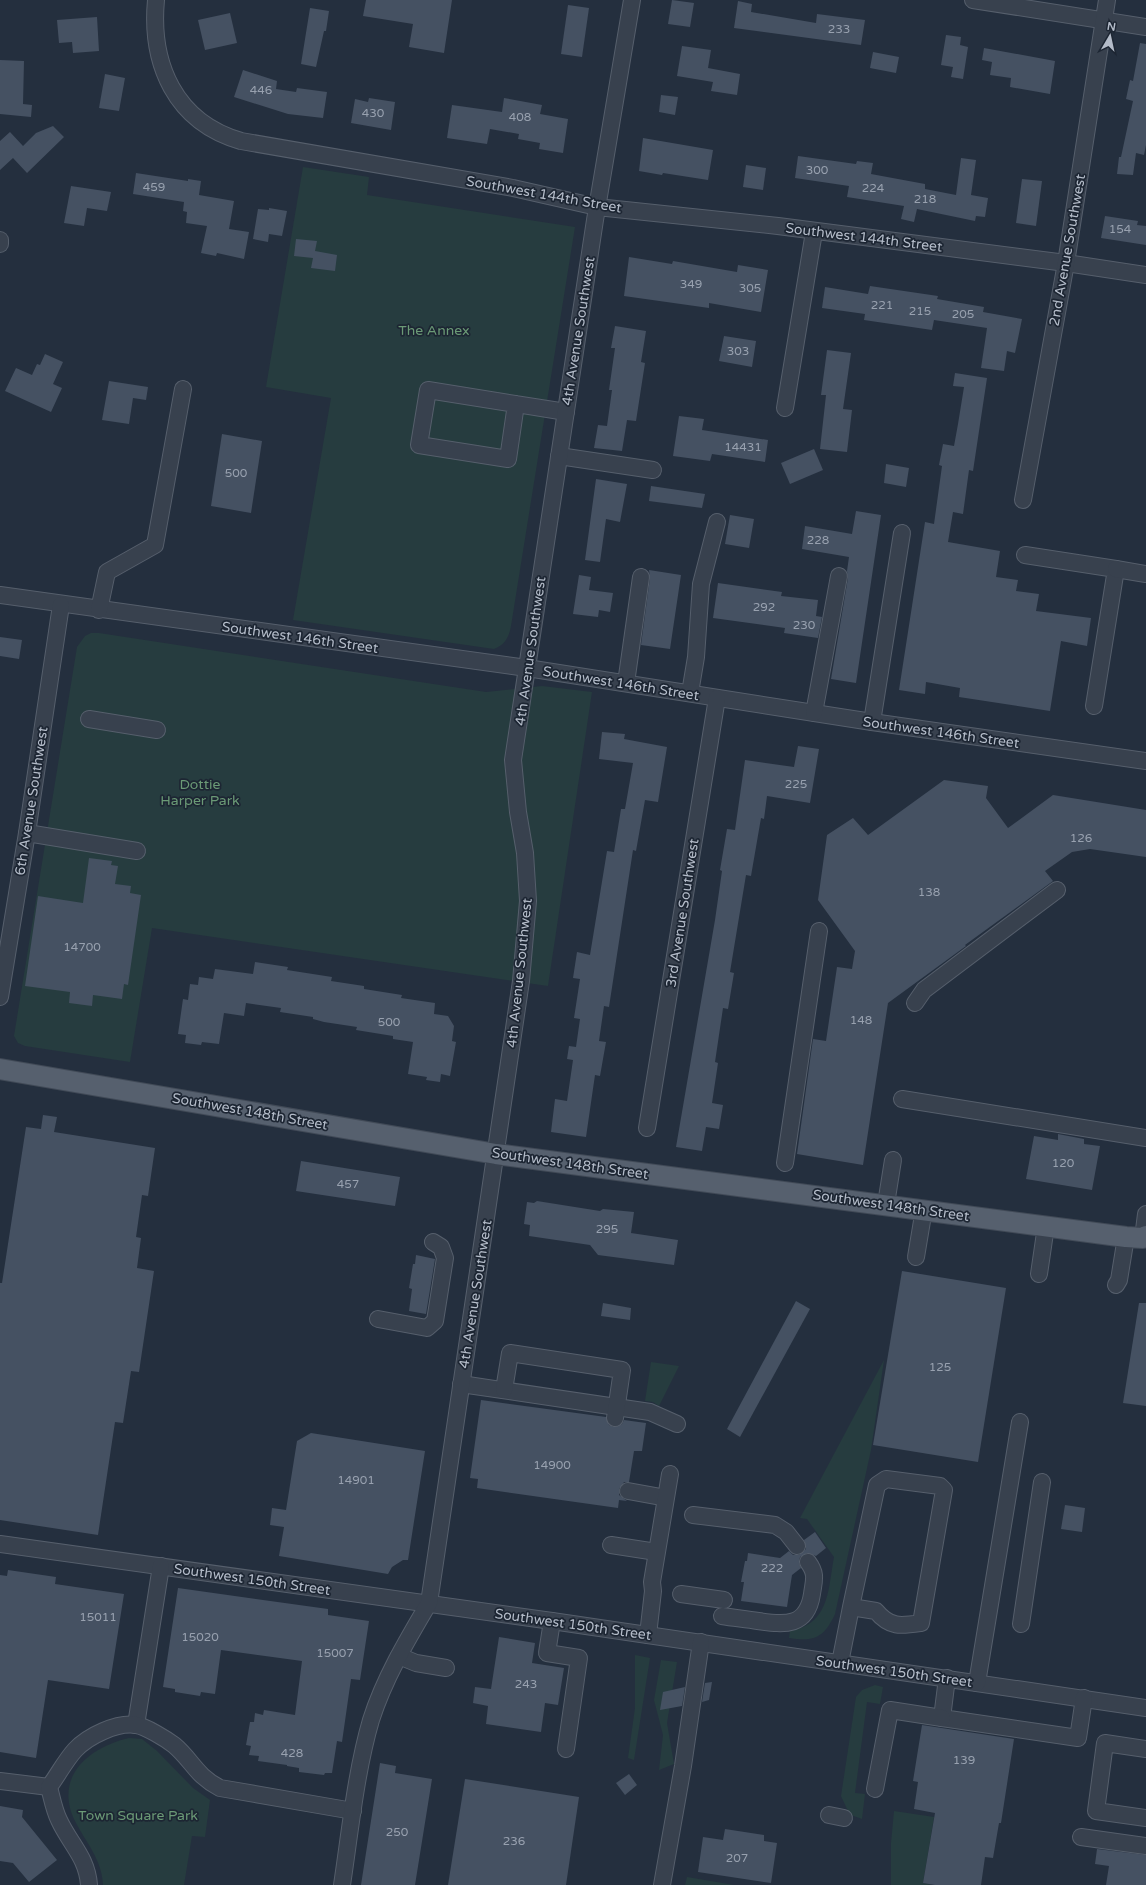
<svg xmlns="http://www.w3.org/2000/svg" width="1146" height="1885" viewBox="0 0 1146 1885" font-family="'Varela Round',sans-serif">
	<rect width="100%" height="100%" fill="#242f3e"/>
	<g fill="#263c3f">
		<path d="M303 167 369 177 367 195 575 227 511 626C509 637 505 645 494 649L293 620 331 398 266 387Z"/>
		<polygon points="91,633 99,633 486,692 542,686 592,692 548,986 152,928 130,1062 25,1046 18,1043 14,1036 77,647 85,636"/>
		<path d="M884 1360 871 1450 835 1614C824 1638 814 1642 789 1638L790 1631C830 1624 828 1589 834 1557L807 1519 800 1518Z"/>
		<polygon points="651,1362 679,1366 659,1406 653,1402 645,1401"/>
		<polygon points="635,1655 650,1658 634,1760 628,1758 635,1708"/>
		<polygon points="661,1660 677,1662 667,1723 674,1764 659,1770 663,1735 654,1700"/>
		<polygon points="875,1685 883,1687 880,1704 867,1702 855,1793 865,1794 862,1819 851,1815 848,1811 841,1796 856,1697 862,1690"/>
		<path d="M129 1738 142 1739 157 1751 193 1788 210 1800 205 1837 192 1836 184 1885H103C102 1859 86 1843 75 1821 53 1776 90 1747 129 1738Z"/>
		<polygon points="894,1811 934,1817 923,1883 932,1885 891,1885 891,1843"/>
		<polygon points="687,1877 734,1885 685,1885"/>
	</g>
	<g fill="#455162">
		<polygon points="366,0 452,0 444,53 409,47 413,24 363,16"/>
		<polygon points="672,0 694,3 690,27 668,24"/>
		<polygon points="738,1 752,4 751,12 816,23 817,14 865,20 861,45 734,28"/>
		<polygon points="568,5 589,8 582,57 561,54"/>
		<polygon points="310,8 329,11 326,31 324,31 316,67 301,64"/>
		<polygon points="230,13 237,43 205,50 198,20"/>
		<polygon points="97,17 99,51 73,53 72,42 59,43 57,20"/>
		<polygon points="946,35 961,37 960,45 968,47 963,79 951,77 953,67 941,65"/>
		<polygon points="1140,43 1146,44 1146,145 1144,155 1136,153 1133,175 1117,174 1119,157 1121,157 1133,101 1126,99 1130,80 1133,81"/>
		<polygon points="682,46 711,50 708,68 740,74 737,95 711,91 713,82 677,76"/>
		<polygon points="984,48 1055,61 1050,94 1010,87 1011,78 990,75 992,62 982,60"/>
		<polygon points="873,52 899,57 896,73 870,68"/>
		<polygon points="0,60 24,61 23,104 32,105 31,117 0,114"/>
		<polygon points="243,70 277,81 276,89 296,92 297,88 327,92 323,118 288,114 234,97"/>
		<polygon points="105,74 125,78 119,111 99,108"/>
		<polygon points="661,95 678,97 675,115 659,112"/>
		<polygon points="369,98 395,102 391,130 351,123 355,99 368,102"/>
		<polygon points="504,98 542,105 540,114 568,119 563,153 539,149 540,143 518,139 519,134 490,129 487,144 447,138 452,105 502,112"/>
		<polygon points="53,126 64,137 27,173 13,158 0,170 0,141 10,132 23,146 36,133"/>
		<polygon points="643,138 713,150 708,180 663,173 662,175 639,171"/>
		<polygon points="798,156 856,164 857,161 873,163 871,174 925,184 925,189 956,195 961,158 976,160 971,195 988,198 985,217 976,216 975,221 917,209 914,222 901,219 904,206 847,197 849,186 795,178"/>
		<polygon points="746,165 766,168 763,190 743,187"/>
		<polygon points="136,173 188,181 188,179 201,181 199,195 234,201 229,229 249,232 244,259 217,253 216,256 201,253 207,226 186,223 187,212 183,211 184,202 133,194"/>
		<polygon points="1022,179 1042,181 1036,226 1016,223"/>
		<polygon points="71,186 111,192 107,211 87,208 84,226 64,223"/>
		<polygon points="269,208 287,211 282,236 269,234 268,242 253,239 258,209 269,210"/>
		<polygon points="1105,216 1138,221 1137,225 1146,226 1146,245 1101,238"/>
		<polygon points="296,239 317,241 315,251 337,255 335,271 311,268 313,258 294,256"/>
		<polygon points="629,257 672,264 673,261 737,272 738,265 768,270 761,312 709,303 709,308 624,296"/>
		<polygon points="870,286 938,296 937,299 984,307 983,312 1022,319 1015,353 1007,351 1004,371 981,368 987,328 934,320 932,330 864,320 865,314 822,308 825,287 868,294"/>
		<polygon points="615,326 646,331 641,362 645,363 636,421 627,420 622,451 594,448 598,425 607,426 612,390 609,390 615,348 611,348"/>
		<polygon points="724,336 756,341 752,367 719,361"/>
		<polygon points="827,350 851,353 843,409 852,410 847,452 820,449 826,395 821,395"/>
		<polygon points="45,354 63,362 53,384 62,388 51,412 5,391 16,368 32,375 37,364 40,365"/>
		<polygon points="955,373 987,378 973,471 969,470 963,514 953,512 948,542 1000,551 996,577 1018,580 1016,591 1039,594 1036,611 1091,618 1087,646 1061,641 1050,711 959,697 960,688 926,682 925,694 899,690 925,522 934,524 942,466 939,465 943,444 954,446 958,424 964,387 953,386"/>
		<polygon points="109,381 148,387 146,400 133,398 129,424 102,420"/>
		<polygon points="679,416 704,419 702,430 768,440 765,462 712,454 710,461 673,456"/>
		<polygon points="222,434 262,441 251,513 211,506"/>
		<polygon points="814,449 823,470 790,484 781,463"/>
		<polygon points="886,464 909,468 906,487 884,483"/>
		<polygon points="596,479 627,484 620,522 606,519 600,562 585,560"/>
		<polygon points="651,486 705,494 702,508 649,501"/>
		<polygon points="856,511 881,515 856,683 831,679 848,578 847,571 849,557 802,549 805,526 852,534"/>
		<polygon points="730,515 754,519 749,548 725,544"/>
		<polygon points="649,570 681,575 670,649 641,645 650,578"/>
		<polygon points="579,575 591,577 589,590 613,593 610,612 599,610 598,617 573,614"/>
		<polygon points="718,583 782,592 781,596 818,600 816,616 822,617 818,638 784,633 785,628 713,618"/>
		<polygon points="0,637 22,640 19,659 0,656"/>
		<polygon points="602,732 625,734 624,739 667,747 658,802 645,800 636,851 633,850 609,1007 604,1006 599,1041 606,1042 600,1076 595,1075 586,1137 551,1132 555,1099 567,1101 573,1060 567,1059 569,1046 576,1047 580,1019 574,1018 580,979 573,978 577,952 590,955 607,851 614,852 621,809 625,809 633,763 599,759"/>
		<polygon points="798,746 819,749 810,803 767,796 764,819 761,818 751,876 746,875 730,972 734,973 728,1009 723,1008 715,1062 718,1063 712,1103 723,1105 719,1129 706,1127 702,1151 676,1147 715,920 722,871 720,870 727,829 735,830 745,760 794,767"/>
		<polygon points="944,780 988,786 986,798 1008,828 1053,795 1146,810 1146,857 1090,849 1072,852 1045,871 1053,881 965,945 966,946 888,1003 863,1165 797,1154 813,1039 826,1041 837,967 852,969 855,951 818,900 827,835 853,818 868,835"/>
		<polygon points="89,858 112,861 111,865 118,866 115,884 131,886 130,893 141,895 128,985 124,984 122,999 93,995 92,1006 69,1003 70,992 25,986 38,896 83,903"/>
		<polygon points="255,962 288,967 287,970 332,977 331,981 364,986 364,989 402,995 401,998 435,1003 434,1014 448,1016 454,1026 452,1041 456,1042 450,1076 441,1074 440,1082 426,1080 427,1077 408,1074 413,1042 393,1039 393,1036 356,1030 357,1027 324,1022 313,1019 313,1017 280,1012 281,1008 246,1003 244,1016 224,1013 219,1044 202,1042 201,1045 185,1043 186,1035 178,1034 183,999 188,1000 190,984 198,985 199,977 213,979 215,969 253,974"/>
		<polygon points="43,1115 57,1117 54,1132 155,1148 148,1196 142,1195 136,1237 141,1238 137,1268 154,1271 139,1372 131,1371 123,1423 115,1422 98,1535 0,1520 0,1283 2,1283 26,1127 41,1129"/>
		<polygon points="1058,1134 1084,1139 1084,1144 1100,1146 1092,1190 1026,1179 1034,1136 1058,1140"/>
		<polygon points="301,1161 400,1177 395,1206 296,1191"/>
		<polygon points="537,1201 600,1211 603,1209 634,1212 631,1233 678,1240 674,1265 598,1255 590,1245 529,1236 530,1225 524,1224 527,1202 534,1203"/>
		<polygon points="416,1255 435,1259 426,1314 409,1311 412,1289 409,1288 413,1264 415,1264"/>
		<polygon points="902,1271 1006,1288 978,1462 873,1445"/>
		<polygon points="796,1301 810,1309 740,1437 727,1429"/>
		<polygon points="603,1303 631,1308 630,1320 601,1316"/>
		<polygon points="1139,1303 1146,1303 1146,1406 1123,1403"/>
		<polygon points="481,1400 606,1417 609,1425 614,1427 622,1424 624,1420 646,1423 642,1451 634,1451 629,1482 624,1482 619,1489 619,1495 627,1501 619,1500 618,1508 477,1488 478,1479 470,1478"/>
		<polygon points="311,1433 425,1451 408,1560 403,1560 392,1567 388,1574 279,1556 284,1527 270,1525 272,1508 286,1510 297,1441"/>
		<polygon points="1065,1505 1085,1508 1082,1532 1061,1529"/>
		<polygon points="815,1532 826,1548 816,1556 807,1553 800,1557 799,1563 801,1568 792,1575 787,1607 741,1601 744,1582 741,1582 745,1561 747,1561 748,1553 780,1558 789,1551 793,1555 799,1555 806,1549 804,1540"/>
		<polygon points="8,1570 56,1577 55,1584 124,1594 109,1689 48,1680 36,1758 0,1752 0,1575 7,1576"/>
		<polygon points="178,1588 328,1609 328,1615 369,1621 360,1680 351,1679 342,1742 337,1741 332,1773 325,1773 324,1775 299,1772 299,1768 287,1766 287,1765 258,1761 259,1756 249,1755 251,1746 246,1745 250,1722 254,1722 255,1713 263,1715 264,1710 295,1715 302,1661 221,1650 215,1694 201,1692 200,1696 175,1692 175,1689 163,1687"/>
		<polygon points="499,1637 535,1643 532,1663 564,1668 558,1705 545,1703 541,1732 486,1724 488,1706 473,1703 475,1687 491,1689"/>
		<polygon points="712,1682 709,1700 702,1702 705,1683"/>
		<polygon points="685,1687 682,1706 660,1710 663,1692"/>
		<polygon points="922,1725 1014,1739 1001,1823 999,1823 993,1858 985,1857 981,1885 935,1885 923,1883 935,1813 914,1809 918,1782 913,1781"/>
		<polygon points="380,1763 396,1766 395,1773 432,1779 415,1885 361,1885"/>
		<polygon points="629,1774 637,1785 625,1795 616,1783"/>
		<polygon points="465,1779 579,1797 566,1885 448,1885"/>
		<polygon points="0,1806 23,1810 22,1817 57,1860 29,1882 13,1863 0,1861"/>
		<polygon points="725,1829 764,1835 764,1841 777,1843 771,1883 698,1872 703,1837 723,1840"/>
		<polygon points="1097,1849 1146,1855 1146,1885 1106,1885 1109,1866 1095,1864"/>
	</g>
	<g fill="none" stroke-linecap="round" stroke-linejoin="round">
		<g stroke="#565f6c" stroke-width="18">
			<g id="minor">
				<path d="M156 0C150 64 175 122 241 141L513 188 597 207 778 226 1066 263 1146 275"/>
				<polyline points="973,0 1146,27"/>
				<polyline points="0,240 0,244"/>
				<polyline points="516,404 508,459 419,445 428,390 566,412"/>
				<polyline points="785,408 814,232"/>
				<polyline points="559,456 653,470"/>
				<polyline points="1023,500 1066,263 1107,0"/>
				<polyline points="1025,555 1116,569 1094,706"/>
				<polyline points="1116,569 1146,574"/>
				<polyline points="0,595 527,668 872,722 1146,761"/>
				<polyline points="99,610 107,572 155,545 183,389"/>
				<polyline points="626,683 641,577"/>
				<polyline points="690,693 696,657 701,584 717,522"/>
				<polyline points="814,713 839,576"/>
				<polyline points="89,719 157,730"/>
				<polyline points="872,722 902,533"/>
				<polyline points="27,833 137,851"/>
				<polyline points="0,997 27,833 61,605"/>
				<polyline points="915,1003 924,990 1057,890"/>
				<polyline points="902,1099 1146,1138"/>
				<polyline points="647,1128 717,698"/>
				<polyline points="785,1163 819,931"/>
				<polyline points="886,1204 893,1160"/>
				<polyline points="1143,1238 1146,1214"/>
				<polyline points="916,1257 924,1209"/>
				<polyline points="1039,1274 1046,1226"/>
				<polyline points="1116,1285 1119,1280 1126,1237"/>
				<polyline points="378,1319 427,1328 435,1321 445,1258 441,1247 433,1242"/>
				<polyline points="461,1384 650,1412 677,1424"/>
				<polyline points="504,1390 510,1353 622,1370 615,1418"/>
				<polyline points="628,1491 661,1497"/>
				<polyline points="693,1515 775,1525 786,1532 797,1546"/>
				<polyline points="0,1544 552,1621 1146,1708"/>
				<polyline points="611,1545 650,1551"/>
				<polyline points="681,1594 724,1600"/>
				<path d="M722 1616C734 1618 746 1619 758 1621 785 1625 807 1627 812 1594 814 1580 817 1574 808 1562"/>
				<polyline points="552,1621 547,1653 579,1658 566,1749"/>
				<polyline points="1021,1624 1042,1482"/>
				<polyline points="648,1635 653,1591 652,1582 670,1474"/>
				<polyline points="399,1656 416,1663 446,1668"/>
				<path d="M840 1663 851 1607 877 1485 886 1479 940 1486 944 1490 921 1623C901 1626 890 1628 876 1611L851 1607"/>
				<polyline points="947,1678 942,1718 1078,1738 1084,1698"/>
				<polyline points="977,1683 1020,1422"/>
				<polyline points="136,1725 161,1566"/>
				<polyline points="1146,1749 1105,1743 1096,1811 1146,1818"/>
				<polyline points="0,1781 49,1787"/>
				<polyline points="875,1789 890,1710 942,1718"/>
				<polyline points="829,1815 844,1818"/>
				<polyline points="1081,1837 1146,1846"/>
				<path d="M89 1885C87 1857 70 1844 59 1820 54 1810 52 1798 49 1787 58 1775 65 1761 75 1750 88 1736 117 1722 136 1725 145 1726 166 1739 174 1745 192 1760 196 1776 220 1788L353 1811"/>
				<path d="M342 1885C350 1832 356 1771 371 1720 384 1679 407 1640 429 1603L521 981 528 901 525 853 518 812 513 760 595 220 632 0"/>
				<polyline points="662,1885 683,1766 701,1642"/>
			</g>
		</g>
		<g stroke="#414a57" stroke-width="22">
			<polyline id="major" points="0,1069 496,1154 1126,1237 1143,1238 1146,1236"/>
		</g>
		<use href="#minor" stroke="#38414e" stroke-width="16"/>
		<use href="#major" stroke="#56606e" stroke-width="20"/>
	</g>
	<g text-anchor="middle" stroke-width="3.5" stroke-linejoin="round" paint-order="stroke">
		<g font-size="12" fill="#98a1af">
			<text x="839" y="33">233</text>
			<text x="261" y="94">446</text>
			<text x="373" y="117">430</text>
			<text x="520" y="121">408</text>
			<text x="817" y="174">300</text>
			<text x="154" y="191">459</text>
			<text x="873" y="192">224</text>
			<text x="925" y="203">218</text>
			<text x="1120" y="233">154</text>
			<text x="691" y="288">349</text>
			<text x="750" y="292">305</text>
			<text x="882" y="309">221</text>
			<text x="920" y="315">215</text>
			<text x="963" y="318">205</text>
			<text x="738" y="355">303</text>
			<text x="743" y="451">14431</text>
			<text x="236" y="477">500</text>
			<text x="818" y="544">228</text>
			<text x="764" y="611">292</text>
			<text x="804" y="629">230</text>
			<text x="796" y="788">225</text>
			<text x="1081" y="842">126</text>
			<text x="929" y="896">138</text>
			<text x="82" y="951">14700</text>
			<text x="861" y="1024">148</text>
			<text x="389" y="1026">500</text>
			<text x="1063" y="1167">120</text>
			<text x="348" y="1188">457</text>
			<text x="607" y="1233">295</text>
			<text x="940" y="1371">125</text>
			<text x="552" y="1469">14900</text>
			<text x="356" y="1484">14901</text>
			<text x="772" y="1572">222</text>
			<text x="98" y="1621">15011</text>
			<text x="200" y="1641">15020</text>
			<text x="335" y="1657">15007</text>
			<text x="526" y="1688">243</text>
			<text x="292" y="1757">428</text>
			<text x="964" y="1764">139</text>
			<text x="397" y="1836">250</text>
			<text x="514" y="1845">236</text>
			<text x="737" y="1862">207</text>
		</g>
		<g font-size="14" fill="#b4bcc9" stroke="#1d2633">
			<text transform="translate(544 194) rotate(10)" y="5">Southwest 144th Street</text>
			<text transform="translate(864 237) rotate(7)" y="5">Southwest 144th Street</text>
			<text transform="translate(1067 250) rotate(-80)" y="5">2nd Avenue Southwest</text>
			<text transform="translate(578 331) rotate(-81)" y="5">4th Avenue Southwest</text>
			<text transform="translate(300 637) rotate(8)" y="5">Southwest 146th Street</text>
			<text transform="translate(530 651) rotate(-82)" y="5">4th Avenue Southwest</text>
			<text transform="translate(621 683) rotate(9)" y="5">Southwest 146th Street</text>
			<text transform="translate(941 732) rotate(8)" y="5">Southwest 146th Street</text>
			<text transform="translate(31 801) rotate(-81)" y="5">6th Avenue Southwest</text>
			<text transform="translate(682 913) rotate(-81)" y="5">3rd Avenue Southwest</text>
			<text transform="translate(519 973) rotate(-84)" y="5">4th Avenue Southwest</text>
			<text transform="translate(250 1111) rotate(10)" y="5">Southwest 148th Street</text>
			<text transform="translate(570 1163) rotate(8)" y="5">Southwest 148th Street</text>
			<text transform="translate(891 1205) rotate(8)" y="5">Southwest 148th Street</text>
			<text transform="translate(475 1294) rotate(-81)" y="5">4th Avenue Southwest</text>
			<text transform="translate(252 1579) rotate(8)" y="5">Southwest 150th Street</text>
			<text transform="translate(573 1624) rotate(8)" y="5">Southwest 150th Street</text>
			<text transform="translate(894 1671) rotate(8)" y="5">Southwest 150th Street</text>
		</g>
		<g font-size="14" fill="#6b9a76" stroke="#1d2633">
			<text x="434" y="335">The Annex</text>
			<text x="200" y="789">Dottie<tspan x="200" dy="16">Harper Park</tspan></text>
			<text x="138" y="1820">Town Square Park</text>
		</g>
	</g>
	<g transform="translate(1110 36) rotate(9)" stroke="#1d2633" stroke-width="3" paint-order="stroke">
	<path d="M0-3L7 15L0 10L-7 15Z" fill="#b4bcc9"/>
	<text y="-6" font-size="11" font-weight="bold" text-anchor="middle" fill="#b4bcc9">N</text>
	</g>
</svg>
